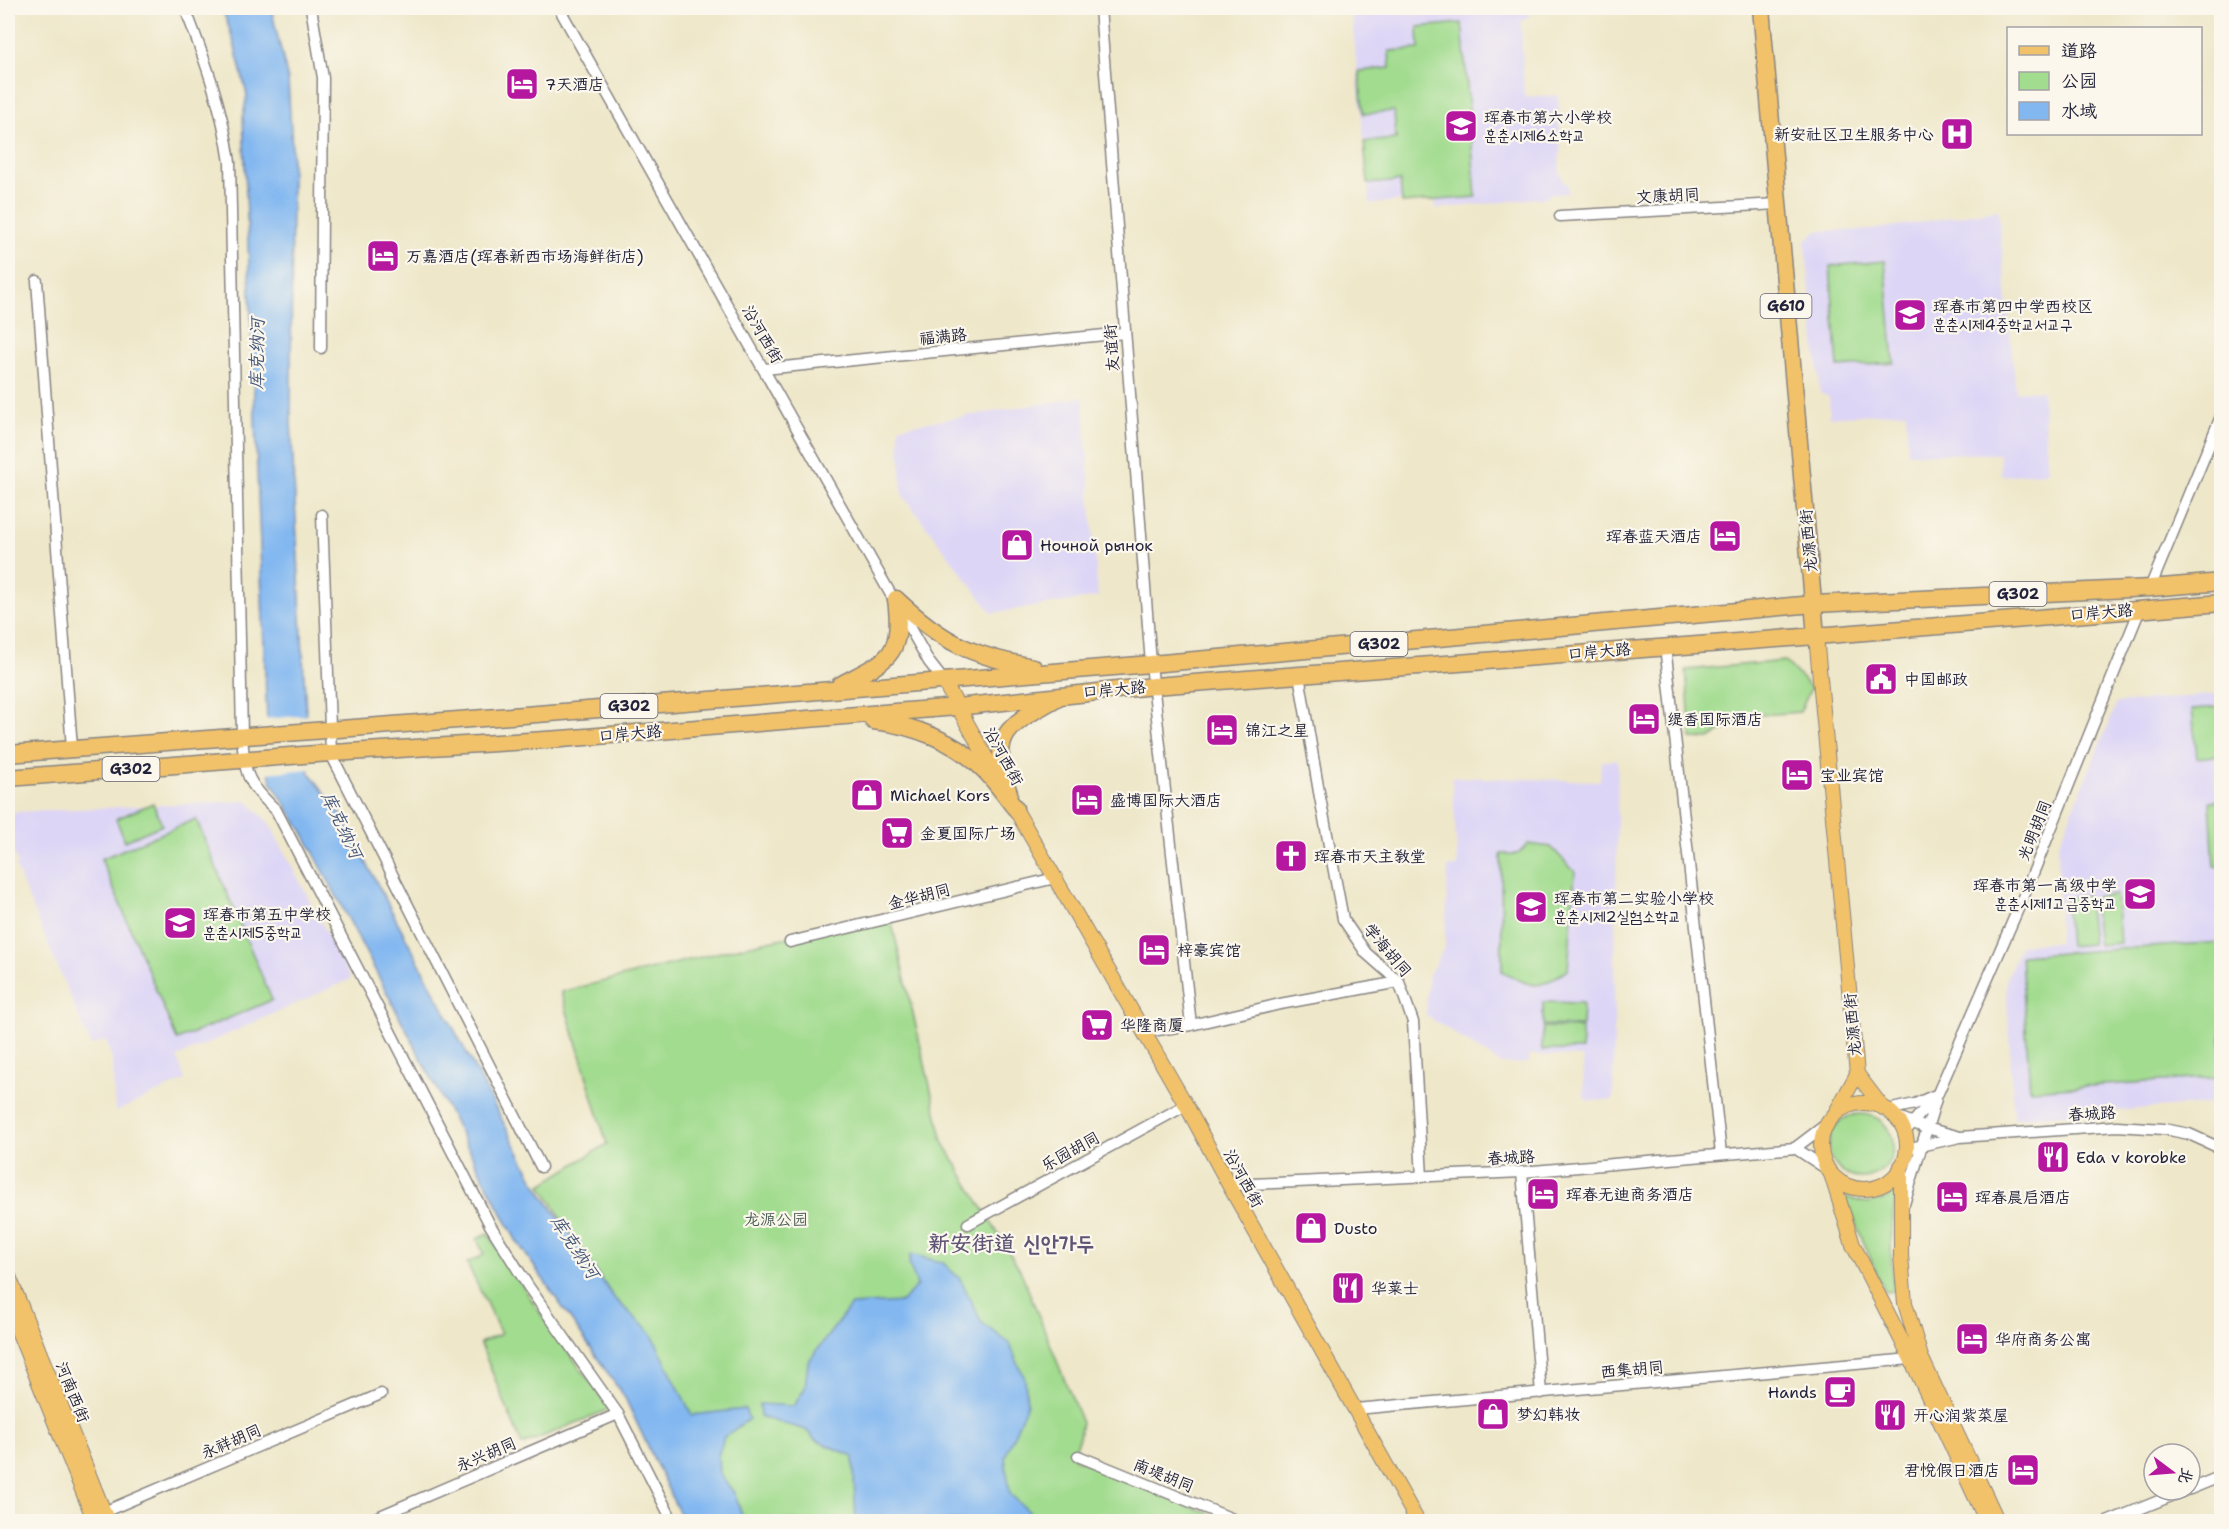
<svg xmlns="http://www.w3.org/2000/svg" width="2229" height="1529" viewBox="0 0 2229 1529" font-family="'Shantell Sans','LXGW WenKai TC','Poor Story',sans-serif">
	<rect width="100%" height="100%" fill="#fbf7ec"/>
	<filter id="ink" filterUnits="userSpaceOnUse"><feTurbulence type="fractalNoise" baseFrequency=".0167" numOctaves="2"/><feDisplacementMap in="SourceGraphic" scale="12" xChannelSelector="R" yChannelSelector="G"/><feConvolveMatrix kernelMatrix="1 2 1 2 8 2 1 2 1" color-interpolation-filters="sRGB"/></filter>
	<filter id="wash" filterUnits="userSpaceOnUse"><feTurbulence type="fractalNoise" baseFrequency=".008" numOctaves="4" result="noise"/><feDisplacementMap in="SourceGraphic" scale="24" xChannelSelector="R" yChannelSelector="G"/><feGaussianBlur stdDeviation="1.35" result="paint"/><feColorMatrix in="noise" values="0 0 0 0 0 0 0 0 0 0 0 0 0 0 0 0 0 1.4 0 .05"/><feComposite in="paint" operator="in"/></filter>
	<g filter="url(#wash)">
		<rect width="100%" height="100%" fill="#eee7c9"/>
		<g fill="#ddd5f6">
			<polygon points="1351,8 1405,8 1406,14 1425,15 1426,8 1529,8 1529,16 1521,22 1524,97 1558,95 1561,154 1559,154 1560,175 1563,176 1563,183 1567,183 1568,193 1549,194 1549,197 1436,209 1435,197 1370,204"/>
			<polygon points="1998,210 2016,392 2042,390 2048,472 2001,476 1999,454 1908,453 1906,412 1830,417 1829,397 1820,393 1805,240 1818,231 1871,230"/>
			<polygon points="1083,397 1098,597 992,613 902,494 899,427"/>
			<polygon points="2221,694 2221,1103 2014,1118 2006,981 2020,945 2059,942 2058,846 2117,703"/>
			<polygon points="1618,759 1613,1100 1588,1101 1584,1097 1583,1057 1529,1055 1529,1063 1501,1064 1426,1015 1428,977 1445,946 1448,867 1458,867 1452,777 1600,781 1601,762"/>
			<polygon points="247,801 269,823 351,979 177,1057 185,1080 115,1112 112,1059 106,1040 91,1046 15,866 18,864 8,838 8,815 15,812"/>
		</g>
		<g fill="#a2dc8f" stroke="#627f65" stroke-width="1.5">
			<polygon points="1462,23 1476,197 1402,203 1400,181 1368,184 1364,142 1396,139 1394,111 1363,114 1359,71 1390,68 1389,51 1419,49 1418,27"/>
			<polygon points="1885,261 1894,363 1838,367 1830,266"/>
			<polygon points="1785,661 1811,688 1800,712 1746,716 1709,739 1691,738 1686,670"/>
			<polygon points="2221,707 2221,755 2197,758 2192,709"/>
			<polygon points="2221,800 2221,866 2214,867 2210,801"/>
			<polygon points="153,803 162,825 125,841 116,819"/>
			<polygon points="196,819 272,1000 177,1040 101,859"/>
			<path d="M1528 844 1551 847 1575 872 1568 970C1535 990 1536 989 1502 971L1501 854H1518Z"/>
			<polygon points="2116,895 2120,943 2098,945 2093,897"/>
			<polygon points="2087,896 2092,944 2069,946 2065,898"/>
			<polygon points="890,915 943,1142 1021,1272 1082,1423 1074,1458 1227,1521 745,1521 541,1185 607,1144 561,992 737,948"/>
			<polygon points="2221,942 2221,1077 2030,1090 2021,956"/>
			<polygon points="1543,1002 1583,1003 1582,1026 1543,1025"/>
			<polygon points="1543,1027 1582,1028 1582,1050 1542,1050"/>
			<circle cx="1861" cy="1146" r="32"/>
			<path d="M1896 1192C1891 1225 1889 1257 1894 1291L1885 1292 1844 1196C1866 1205 1876 1206 1896 1192Z"/>
			<polygon points="488,1233 541,1314 610,1409 522,1445 480,1343 501,1334 467,1263 484,1255 477,1239"/>
		</g>
		<g fill="#82b7f0" stroke="#526c96" stroke-width="1.5">
			<polygon points="222,8 271,8 288,80 292,148 291,422 309,772 340,813 538,1188 615,1299 651,1333 692,1415 745,1409 749,1419 724,1437 718,1456 719,1473 735,1494 744,1521 683,1521 625,1398 516,1240 303,832 272,783 269,773 243,117 247,95 233,39"/>
			<path d="M911 1254 943 1263 960 1279 982 1323 1009 1343 1025 1379 1027 1404 1005 1457 1010 1494 1038 1520C1065 1518 1110 1509 1133 1521H856L853 1456 815 1440 806 1430 760 1417 759 1404 794 1406 805 1388 808 1362 851 1305 902 1302 917 1285 909 1264Z"/>
		</g>
		<polygon fill="#eee7c9" points="309,715 311,769 266,773 264,719"/>
	</g>
	<g filter="url(#ink)">
		<g fill="none" stroke-linecap="round" stroke-linejoin="round">
			<g stroke="#888482" stroke-width="13">
				<g id="minor">
					<path d="M185 8C205 60 222 106 230 162L242 735C245 775 246 782 276 810L490 1225 528 1286 618 1414 673 1522"/>
					<polyline points="311,8 323,78 321,348"/>
					<polyline points="559,8 929,662 943,680"/>
					<polyline points="1100,8 1151,664 1191,1025"/>
					<polyline points="1560,216 1778,204"/>
					<polyline points="37,281 72,748"/>
					<polyline points="764,369 1125,333"/>
					<polyline points="322,515 331,754 541,1167"/>
					<polyline points="2150,588 2222,414"/>
					<polyline points="1665,646 1721,1154"/>
					<polyline points="1299,675 1319,792 1343,919 1366,953 1399,982 1413,1022 1422,1177"/>
					<polyline points="790,942 1055,878"/>
					<polyline points="1144,1032 1191,1025 1280,1004 1399,982"/>
					<polyline points="1887,1110 1915,1104 1933,1096"/>
					<polyline points="1893,1115 1926,1128 1957,1136"/>
					<polyline points="1904,1133 1938,1093 2025,893 2140,609"/>
					<polyline points="1795,1148 1827,1169"/>
					<polyline points="1906,1149 1960,1137 2117,1126 2164,1129 2189,1134 2222,1149"/>
					<polyline points="1522,1172 1541,1393"/>
					<polyline points="1229,1185 1522,1172 1795,1148 1828,1123"/>
					<polyline points="1904,1204 1936,1099"/>
					<polyline points="968,1224 1186,1105"/>
					<polyline points="1356,1409 1911,1359"/>
					<polyline points="1078,1456 1240,1522"/>
					<polyline points="2190,1489 2222,1476"/>
					<polyline points="99,1514 381,1394"/>
					<polyline points="366,1522 618,1414"/>
					<polyline points="2107,1522 2186,1490"/>
				</g>
			</g>
			<g stroke="#888482" stroke-width="16">
				<g id="major">
					<polyline points="1816,636 1857,1074 1883,1108"/>
					<polyline points="943,680 999,781"/>
					<polyline points="1010,800 1186,1105 1229,1185 1418,1522"/>
					<circle cx="1864" cy="1146" r="43"/>
					<polyline points="1835,1114 1857,1074"/>
					<polyline points="1901,1166 1901,1256 1905,1303 1921,1357 1998,1522"/>
					<polyline points="1831,1174 1853,1245 1911,1359 1987,1522"/>
					<polyline points="8,1274 108,1522"/>
					<polyline points="8,1306 95,1522"/>
				</g>
			</g>
			<g stroke="#888482" stroke-width="19">
				<g id="highway">
					<polyline points="1761,8 1816,636"/>
					<path d="M896 599C942 642 971 656 1033 667"/>
					<path d="M840 685C887 660 904 658 896 599"/>
					<path d="M873 721C913 725 956 741 985 771 996 782 1005 796 1015 808"/>
					<polyline points="8,754 550,713 1151,664 1814,604 2150,588 2222,582"/>
					<polyline points="8,778 316,754 561,739 957,707 1154,686 1816,636 2222,603"/>
					<path d="M1009 793C988 734 1009 725 1057 698"/>
				</g>
			</g>
			<use href="#minor" stroke="#fff" stroke-width="10"/>
			<use href="#major" stroke="#f2c26a" stroke-width="14"/>
			<use href="#highway" stroke="#f2c26a" stroke-width="16"/>
		</g>
	</g>
	<defs>
		<g id="hotel-square" transform="scale(1.725)"><rect x="-9" y="-9" width="18" height="18" rx="4" fill="#b5179e" stroke="#fbf7ec"/><path d="M-6-4.5h1.5V1H6V5H4.5V3h-9V5H-6ZM-4 0a1.8 1.8 0 1 1 3.6 0ZM.5 0V-2.5h3Q6-2.5 6 0Z" fill="#fff"/></g>
		<g id="school-square" transform="scale(1.725)"><rect x="-9" y="-9" width="18" height="18" rx="4" fill="#b5179e" stroke="#fbf7ec"/><path d="M0-5L7-2L0 1L-7-2ZM-4 1L0 2.5L4 1V4Q0 6-4 4Z" fill="#fff"/></g>
		<g id="hospital-square" transform="scale(1.725)"><rect x="-9" y="-9" width="18" height="18" rx="4" fill="#b5179e" stroke="#fbf7ec"/><path d="M-5-5h3v3.5h4V-5h3V5h-3V1.5h-4V5h-3Z" fill="#fff"/></g>
		<g id="shop-square" transform="scale(1.725)"><rect x="-9" y="-9" width="18" height="18" rx="4" fill="#b5179e" stroke="#fbf7ec"/><path d="M-5-2.5h2.3a2.7 3.5 0 0 1 5.4 0H5L5.5 6h-11ZM-1.5-2.5h3a1.5 2.3 0 0 0-3 0Z" fill="#fff"/></g>
		<g id="civic-square" transform="scale(1.725)"><rect x="-9" y="-9" width="18" height="18" rx="4" fill="#b5179e" stroke="#fbf7ec"/><path d="M-.6-6.5H3V-4.5H.6V-3L4-1V1h2V6H-6V1h2V-1L-.6-3ZM-1.2 2.5V6h2.4V2.5Z" fill="#fff"/></g>
		<g id="supermarket-square" transform="scale(1.725)"><rect x="-9" y="-9" width="18" height="18" rx="4" fill="#b5179e" stroke="#fbf7ec"/><path d="M-6-5.5h2.5l.6 2H6L4.5 2H-2.5L-4.4-4H-6ZM-1.5 3.2a1.3 1.3 0 1 0 .1 0ZM3 3.2a1.3 1.3 0 1 0 .1 0Z" fill="#fff"/></g>
		<g id="church-square" transform="scale(1.725)"><rect x="-9" y="-9" width="18" height="18" rx="4" fill="#b5179e" stroke="#fbf7ec"/><path d="M-1.2-6h2.4v3.5h3.3v2.4h-3.3V6h-2.4V-.1h-3.3v-2.4h3.3Z" fill="#fff"/></g>
		<g id="restaurant-square" transform="scale(1.725)"><rect x="-9" y="-9" width="18" height="18" rx="4" fill="#b5179e" stroke="#fbf7ec"/><path d="M-5-6h1v4h1v-4h1v4h1v-4h1v5L-1.5 .5V6h-2V.5L-5-1ZM5-6V6H3V1.5H1.5Q1.5-4 5-6Z" fill="#fff"/></g>
		<g id="cafe-square" transform="scale(1.725)"><rect x="-9" y="-9" width="18" height="18" rx="4" fill="#b5179e" stroke="#fbf7ec"/><path d="M-5.5-4.5H6V0H3Q3 3.5 0 3.5H-2.5Q-5.5 3.5-5.5 0ZM3-3.2v2h1.7v-2ZM-6 4.5H4V6H-6Z" fill="#fff"/></g>
	</defs>
	<g fill-rule="evenodd">
		<use href="#hotel-square" x="522" y="84"/>
		<use href="#school-square" x="1461" y="126"/>
		<use href="#hospital-square" x="1957" y="134"/>
		<use href="#hotel-square" x="383" y="256"/>
		<use href="#school-square" x="1910" y="315"/>
		<use href="#hotel-square" x="1725" y="536"/>
		<use href="#shop-square" x="1017" y="545"/>
		<use href="#civic-square" x="1881" y="679"/>
		<use href="#hotel-square" x="1644" y="719"/>
		<use href="#hotel-square" x="1222" y="730"/>
		<use href="#hotel-square" x="1797" y="775"/>
		<use href="#shop-square" x="867" y="795"/>
		<use href="#hotel-square" x="1087" y="800"/>
		<use href="#supermarket-square" x="897" y="833"/>
		<use href="#church-square" x="1291" y="856"/>
		<use href="#school-square" x="2140" y="894"/>
		<use href="#school-square" x="1531" y="907"/>
		<use href="#school-square" x="180" y="923"/>
		<use href="#hotel-square" x="1154" y="950"/>
		<use href="#supermarket-square" x="1097" y="1025"/>
		<use href="#restaurant-square" x="2053" y="1157"/>
		<use href="#hotel-square" x="1543" y="1194"/>
		<use href="#hotel-square" x="1952" y="1197"/>
		<use href="#shop-square" x="1311" y="1228"/>
		<use href="#restaurant-square" x="1348" y="1288"/>
		<use href="#hotel-square" x="1972" y="1339"/>
		<use href="#cafe-square" x="1840" y="1392"/>
		<use href="#shop-square" x="1493" y="1414"/>
		<use href="#restaurant-square" x="1890" y="1415"/>
		<use href="#hotel-square" x="2023" y="1470"/>
	</g>
	<g text-anchor="middle" stroke-width="4.5" stroke-linejoin="round" paint-order="stroke">
		<g fill="#fbf7ec" stroke="#636270" stroke-width="1.5">
			<rect x="1760.5" y="294" width="51" height="24" rx="4.5"/>
			<rect x="1989.5" y="582" width="57" height="24" rx="4.5"/>
			<rect x="1350.5" y="632" width="57" height="24" rx="4.5"/>
			<rect x="600.5" y="694" width="57" height="24" rx="4.5"/>
			<rect x="102.5" y="757" width="57" height="24" rx="4.5"/>
		</g>
		<g font-size="15" font-weight="bold" fill="#22223b">
			<text x="1786" y="311">G610</text>
			<text x="2018" y="599">G302</text>
			<text x="1379" y="649">G302</text>
			<text x="629" y="711">G302</text>
			<text x="131" y="774">G302</text>
		</g>
		<g font-size="16" fill="#22223b" stroke="#fbf7ec" text-anchor="start">
			<text x="545" y="90">7天酒店</text>
			<text x="1484" y="123">珲春市第六小学校<tspan x="1484" dy="18">훈춘시제6소학교</tspan></text>
			<text x="1934" y="140" text-anchor="end">新安社区卫生服务中心</text>
			<text x="406" y="262">万嘉酒店(珲春新西市场海鲜街店)</text>
			<text x="1933" y="312">珲春市第四中学西校区<tspan x="1933" dy="18">훈춘시제4중학교서교구</tspan></text>
			<text x="1702" y="542" text-anchor="end">珲春蓝天酒店</text>
			<text x="1040" y="551">Ночной рынок</text>
			<text x="1904" y="685">中国邮政</text>
			<text x="1667" y="725">缇香国际酒店</text>
			<text x="1245" y="736">锦江之星</text>
			<text x="1820" y="781">宝业宾馆</text>
			<text x="890" y="801">Michael Kors</text>
			<text x="1110" y="806">盛博国际大酒店</text>
			<text x="920" y="839">金夏国际广场</text>
			<text x="1314" y="862">珲春市天主教堂</text>
			<text x="2117" y="891" text-anchor="end">珲春市第一高级中学<tspan x="2117" dy="18">훈춘시제1고급중학교</tspan></text>
			<text x="1554" y="904">珲春市第二实验小学校<tspan x="1554" dy="18">훈춘시제2실험소학교</tspan></text>
			<text x="203" y="920">珲春市第五中学校<tspan x="203" dy="18">훈춘시제5중학교</tspan></text>
			<text x="1177" y="956">梓豪宾馆</text>
			<text x="1120" y="1031">华隆商厦</text>
			<text x="2076" y="1163">Eda v korobke</text>
			<text x="1566" y="1200">珲春无迪商务酒店</text>
			<text x="1975" y="1203">珲春晨启酒店</text>
			<text x="1334" y="1234">Dusto</text>
			<text x="1371" y="1294">华莱士</text>
			<text x="1995" y="1345">华府商务公寓</text>
			<text x="1817" y="1398" text-anchor="end">Hands</text>
			<text x="1516" y="1420">梦幻韩妆</text>
			<text x="1913" y="1421">开心润紫菜屋</text>
			<text x="2000" y="1476" text-anchor="end">君悦假日酒店</text>
		</g>
		<g font-size="16" fill="#22223b" stroke="#fbf7ec">
			<text transform="translate(1668 195) rotate(-3)" y="6">文康胡同</text>
			<text transform="translate(763 334) rotate(60)" y="6">沿河西街</text>
			<text transform="translate(943 336) rotate(-6)" y="6">福满路</text>
			<text transform="translate(1111 348) rotate(-94)" y="6">友谊街</text>
			<text transform="translate(1808 541) rotate(-95)" y="6">龙源西街</text>
			<text transform="translate(2101 612) rotate(-5)" y="6">口岸大路</text>
			<text transform="translate(1599 651) rotate(-5)" y="6">口岸大路</text>
			<text transform="translate(1114 689) rotate(-5)" y="6">口岸大路</text>
			<text transform="translate(630 733) rotate(-5)" y="6">口岸大路</text>
			<text transform="translate(1004 756) rotate(61)" y="6">沿河西街</text>
			<text transform="translate(2034 830) rotate(-68)" y="6">光明胡同</text>
			<text transform="translate(919 896) rotate(-14)" y="6">金华胡同</text>
			<text transform="translate(1388 950) rotate(50)" y="6">学海胡同</text>
			<text transform="translate(1852 1025) rotate(-95)" y="6">龙源西街</text>
			<text transform="translate(2092 1113) rotate(-3)" y="6">春城路</text>
			<text transform="translate(1070 1151) rotate(-29)" y="6">乐园胡同</text>
			<text transform="translate(1511 1157) rotate(-3)" y="6">春城路</text>
			<text transform="translate(1244 1178) rotate(61)" y="6">沿河西街</text>
			<text transform="translate(1632 1369) rotate(-5)" y="6">西集胡同</text>
			<text transform="translate(73 1392) rotate(68)" y="6">河南西街</text>
			<text transform="translate(231 1441) rotate(-23)" y="6">永祥胡同</text>
			<text transform="translate(486 1454) rotate(-23)" y="6">永兴胡同</text>
			<text transform="translate(1164 1475) rotate(22)" y="6">南堤胡同</text>
		</g>
		<g font-size="16" fill="#485a54" stroke="#fbf7ec">
			<text x="776" y="1225">龙源公园</text>
		</g>
		<g font-size="18" font-style="italic" fill="#44567a" stroke="#fbf7ec">
			<text transform="translate(257 354) rotate(-89)" y="6">库克纳河</text>
			<text transform="translate(342 825) rotate(65)" y="6">库克纳河</text>
			<text transform="translate(575 1247) rotate(57)" y="6">库克纳河</text>
		</g>
		<g font-size="22" font-weight="bold" fill="#5d5476" stroke="#fbf7ec">
			<text x="1011" y="1251">新安街道 신안가두</text>
		</g>
	</g>
	<rect width="2229" height="1529" fill="none" stroke="#fbf7ec" stroke-width="30"/>
	<rect x="2007" y="27" width="195" height="108" fill="#fbf7ec" stroke="#a4a2a5" stroke-width="1.5"/>
	<rect x="2019" y="46" width="30" height="9" fill="#f2c26a" stroke="#a4a2a5" stroke-width="1.5"/>
	<text x="2061" y="57" font-size="18" fill="#22223b">道路</text>
	<rect x="2019" y="72" width="30" height="18" fill="#a2dc8f" stroke="#a4a2a5" stroke-width="1.5"/>
	<text x="2061" y="87" font-size="18" fill="#22223b">公园</text>
	<rect x="2019" y="102" width="30" height="18" fill="#82b7f0" stroke="#a4a2a5" stroke-width="1.5"/>
	<text x="2061" y="117" font-size="18" fill="#22223b">水域</text>
	<g transform="translate(2172 1472) rotate(106)"><circle r="28" fill="#fbf7ec" stroke="#a4a2a5" stroke-width="1.5"/>
	<path d="M0-4.5L10 22L0 15L-10 22Z" fill="#b5179e"/>
	<text y="-9" font-size="16" font-weight="bold" text-anchor="middle" fill="#22223b">北</text>
	</g>
</svg>
